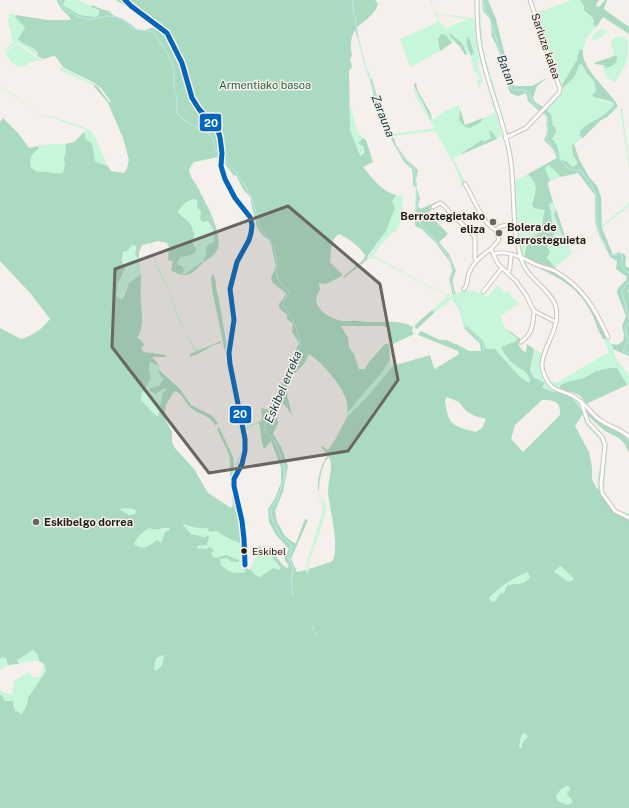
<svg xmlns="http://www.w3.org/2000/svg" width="629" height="808" viewBox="0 0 629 808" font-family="'Public Sans',sans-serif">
	<rect width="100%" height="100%" fill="#f5f0eb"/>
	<g fill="#c7f6db" fill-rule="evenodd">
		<polygon points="65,0 79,0 98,10 99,14 96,17 80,15 64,6 62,4"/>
		<path d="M430 0H431L433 7 436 13 475 19 476 20 478 47 490 92 487 94 489 91 479 58 478 59V67L483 81 479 88 477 80 480 79 477 73 474 72 471 56 473 55 472 45 470 41 469 53 467 54C464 44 458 40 449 35L454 41 452 43 448 37 438 39 440 51 410 67 400 39 434 24 438 21ZM437 14 465 19 466 20C459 24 454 23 446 29L439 21Z"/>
		<polygon points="478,0 479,0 480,3 483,49 507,131 512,133 524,127 538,112 540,112 527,126 507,136 487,72 481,43"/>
		<polygon points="572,0 580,0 590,16 593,18 594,21 593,24 596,27 587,37 583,50 579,50 577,60 567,77 575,76 579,65 582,64 586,72 594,81 596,92 592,95 603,101 613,102 614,105 604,115 599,117 580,136 583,138 572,145 573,155 578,163 573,167 566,161 561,160 560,159 552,139 553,126 545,108 561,90 561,87 535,13"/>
		<polygon points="10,13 16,15 16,17 25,27 20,37 29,46 35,48 38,52 37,56 19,43 0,53 13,43 8,20"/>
		<path d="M602 29 608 32 604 34 599 39 591 40C593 34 596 32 602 29Z"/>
		<path d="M619 36 624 37 628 41C629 61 626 67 614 83L607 77 602 66 604 65 616 56H614L611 42 614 38Z"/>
		<polygon points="358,40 359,40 365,64 372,79 370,79 366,70"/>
		<path d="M18 44 35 57 43 60 42 61C33 58 28 66 20 67 11 64 9 60 5 52L0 55Z"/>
		<polygon points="60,67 94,84 93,85 60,70"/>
		<polygon points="0,86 43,115 58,118 90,130 94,135 107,165 101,164 95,161 92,144 86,139 84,132 87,131 86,130 56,119 44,116 0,87"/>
		<path d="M414 86 421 101 432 120V119H435C441 112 450 109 459 105 463 120 452 117 470 128L481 122 483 118 495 113 490 99 493 101 502 136 497 139 491 131 492 138 484 142 482 141 462 153V154L453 158 466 183 461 186C463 176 441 142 436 132L433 131 394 136V138H391L389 135 391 134 390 133 393 134 434 128 415 95Z"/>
		<path d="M351 105C353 117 355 130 363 138L360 140V145L364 146V150L360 156C352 141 347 123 351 105Z"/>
		<polygon points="622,108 629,159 629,168 620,109"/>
		<path d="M541 112 543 114 538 117 526 129 511 137 508 140 512 149 514 181 528 174C541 189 532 191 534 208L545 209C540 223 547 233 529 238L524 258 522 256 516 232 512 174 507 140 509 137 520 132Z"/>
		<path d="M50 144H66V151L64 158 65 165 63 173C54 175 47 170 38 172L31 168C29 160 31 153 39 149L38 146Z"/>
		<path d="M222 160 223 161C220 173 232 191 238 200 244 209 253 216 253 227 254 240 244 249 239 260 236 268 235 279 233 287 231 296 235 306 236 314 237 330 231 344 231 360L244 426 245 427 258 422V424L245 429C248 441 248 452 244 463 242 468 238 472 237 477 233 488 244 517 250 527L245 521H242L235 490V482L236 476 244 459 247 439 242 422 230 359C231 348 235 337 235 326 236 314 232 304 232 292 231 288 237 264 239 259 244 247 255 238 252 223 251 215 244 209 239 202 231 190 223 175 222 160Z"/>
		<polygon points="549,165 561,177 550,181 545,168"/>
		<path d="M396 195H402C403 208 403 220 396 232H393C386 239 378 247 374 256L443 293 451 295 452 292 453 295 448 296 369 255 386 231 395 208 392 201Z"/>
		<path d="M194 199 198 201V209L201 212V216C209 224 216 230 214 242L205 249 206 256 203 260 204 262 185 274 181 273 177 262 181 257C189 257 191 253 195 246 192 241 195 232 192 226 189 220 181 218 178 212 182 205 187 200 194 199Z"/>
		<polygon points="553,202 556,209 554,214 562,235 565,236 572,253 596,232 598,228 598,231 555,268 550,261 547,258 550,251 547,247 554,235 551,227 551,210 549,203"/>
		<polygon points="629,203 629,206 602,228 602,226"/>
		<path d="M152 243C149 253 162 273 166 283 173 299 185 340 198 350L195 352 177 316 169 292 157 268 150 244H148Z"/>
		<path d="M133 244 135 245V255L139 259 141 274 129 283 121 299 117 298C113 289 122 280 124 271 126 265 121 259 123 252L127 251Z"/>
		<path d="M367 257H372L448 297C454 297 457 292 463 291 469 289 483 293 487 297L498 285 504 293 508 291 512 297 519 303 501 316 505 328 517 338 516 341 501 347C509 356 528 369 530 380L529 383 519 376 495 349H486L482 341 467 326 464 328 459 309 452 299 435 312 432 310 446 298V296L373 258 368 259Z"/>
		<path d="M523 259 527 261 525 263C532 279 559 292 559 310 559 323 553 337 549 349 547 353 544 359 544 364 543 373 548 384 558 382L609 352 604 340 607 337 611 344H612L615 357 629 376V384L627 385 617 369 596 371 584 378 570 381 560 385V389L551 384 543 369 544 359 553 334 557 306C547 294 526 274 523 259Z"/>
		<path d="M534 349 543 354 540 365 541 371 550 386 577 400 582 407 586 421 602 439 604 445 599 484 601 493 597 489C598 484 597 478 598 473 600 465 605 454 602 445 598 433 583 429 583 414L561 393 549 392 542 387 545 384 533 377 530 370Z"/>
		<path d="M150 361 154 364 159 365 160 371 158 372 164 380 161 382 159 386 154 388 158 394 165 388 167 390 162 394 163 397 157 417C153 415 146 404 141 400L142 393C152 386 148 372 150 361Z"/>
		<path d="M390 361 391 366H393L367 397 347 417V411H349C360 397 372 384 383 371 386 367 386 364 390 361Z"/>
		<path d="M606 443H608L604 490 614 507 619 511 629 513V515L627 517C593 498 603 480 607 448Z"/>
		<path d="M318 492C320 495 325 501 326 505 328 512 311 556 308 566L309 571 307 574V566L325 507Z"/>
		<polygon points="319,498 324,504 324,511 305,570 304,571 323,510 322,503 318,499"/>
		<polygon points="128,508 136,510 135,514 129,515 119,509"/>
		<path d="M184 524 190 526 193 525 197 527 208 528 212 532 217 531C222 536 237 542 244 545L246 572C233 574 231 573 221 565L220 559 227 558 230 561 237 562 235 558 226 555 216 558 213 557 207 549 197 548 202 545H207L209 537H202L192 535 183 525Z"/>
		<path d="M150 528C158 532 161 528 169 528L170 530 165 532 161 543C152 544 142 551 134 544 137 537 143 531 150 528Z"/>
		<polygon points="257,549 261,553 271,556 281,569 279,571 273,568 260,577 255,575 250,569 256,556 253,551"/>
		<polygon points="561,566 574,579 573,581 570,582 566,581 562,577 554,573 555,570"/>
		<path d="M528 572 530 578 523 584 507 589 504 594H501L495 601 492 602 489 598C500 587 514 579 528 572Z"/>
		<polygon points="32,650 38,655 39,661 24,662 19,664 17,660"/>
		<path d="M163 655 164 657C163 663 162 669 154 671 152 662 156 659 163 655Z"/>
		<polygon points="2,656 6,658 8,665 0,670 0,659"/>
		<path d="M44 664 46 671 29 698C29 704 24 712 19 714L15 711V704L5 701 2 695H0V691L11 695 13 693V682L28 672 33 677H40Z"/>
		<polygon points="524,733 528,736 522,744 522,748 520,748 519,747 521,736"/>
		<polygon points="567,786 571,787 570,790 567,792 568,795 573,802 568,805 558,801 556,796 561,789"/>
	</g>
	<g fill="#aadac0" fill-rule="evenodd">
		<path d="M57 0H65L63 4 64 6 80 15 96 17 99 14V10L91 7 92 5 101 9 109 11 113 15 123 19 137 29 145 30 155 27 156 30C166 31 168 39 172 47L174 49 166 27 163 28 152 23 153 25H151L129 8 116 0H375L378 4C375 14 365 21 357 27L359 40H358L355 30C350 40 350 46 352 56L350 59 352 67 349 71 350 130 360 156 364 153V147L358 143 363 138 366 140 373 162 363 167C373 179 381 191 396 195L392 201 395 208 386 231 367 257 368 259 344 278 343 277 364 259 365 255C359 246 348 238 339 234 330 239 331 253 330 262L342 274V276L326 284 319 283 320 290C308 305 327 318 342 321 347 322 352 320 357 321 364 321 370 323 376 322 388 322 401 320 413 327L412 331 414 334 393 344 388 337V328L383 326H341L348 338 349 347 354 354 359 369H365L369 362 385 344H389L390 361C386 364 386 367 383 371 372 384 360 397 349 411H347C352 395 322 362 309 354L304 364 289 379 287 385 286 390 292 415 285 405 279 403 277 404 274 415 277 418 278 423 273 434 281 447 288 466 283 492 275 511 277 522 285 536 294 543H296L305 519 308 520 291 559 297 572 306 570 307 574 309 569 331 562C340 555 332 517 330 506 329 501 328 495 328 490 328 479 334 467 329 457 321 464 319 482 319 492 315 485 322 461 328 455L321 447 322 446 328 450 335 440 347 417 367 397 393 366 430 355 434 368 435 369 459 354 458 351 418 335 421 331 440 340H446L458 345 469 351H481L480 344 464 328 467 326 483 341 486 349H495L519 376 529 383 530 380C528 372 524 371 518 367 511 363 504 354 501 347L516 341 517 338 509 332 508 330 522 340 518 344 523 351 526 352 527 344 534 349 530 370 533 377 545 383 542 387C549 392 553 391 560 393 572 396 578 403 583 414L575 426 589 452 592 467V479L596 487 601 493 612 510 625 518 629 515V808H0V695H2L5 701H13L15 711 19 712 20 714C25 712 28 703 28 698L46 671 44 664 39 661 38 655 33 650 17 660 19 664 8 665 6 658 2 657 0 659V328L21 339C34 335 42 329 50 319L31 294 0 261V122L3 118 18 133 29 148 38 146 39 149C31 153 29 160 31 168L38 172C47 170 54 175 63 173L65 165 64 158 66 151V144L74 142 84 132 86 139 92 144 95 161 101 164 107 165 111 171 124 173 127 169 129 160 123 138 108 103 93 85 94 84 98 87 109 102H111L101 88 93 82 64 68 55 56C47 56 47 62 37 56L38 52C33 46 24 46 18 39L25 27 15 17 16 15 47 20H71C68 12 60 12 57 0ZM218 157 222 158V160L234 176 236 175C238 179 240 183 242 187 245 194 252 194 251 203L257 227 263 236 268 239 271 244 276 266 271 278 273 283 286 293C284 303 270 304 287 314V319L293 324 292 332 299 343C292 359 286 374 279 391L282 396 281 397 272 401 271 408 268 410 261 408 262 417 261 421 258 422C262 429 260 440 264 449L271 441 281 468V483L275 498 268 509 269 522 276 535 289 549 284 559 289 566 287 568C275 561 278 549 262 549L260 546 257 547 258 551 271 556 281 568 279 570 273 568 260 577 255 575 250 569 249 570 244 563 242 566 246 572C234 574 230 573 221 565L220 559 227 558C230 562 235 562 239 562V560L226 555 216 558 213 557 211 553 214 550 209 547 207 549 197 548 198 546 207 545 209 537 208 535 206 537C201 538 197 534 192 535L183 525 184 524C192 527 200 529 208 528L209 532 217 531C222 536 237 542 244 545L241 517 233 481 234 465 233 457 219 427 217 429 229 454 230 460V475L233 505 231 508 208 493 194 469 174 447 172 441V432L164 417 166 405 174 391C182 392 184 401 189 406 197 415 208 413 215 425L218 424 215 419 211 415 191 405 180 389 160 371 158 372 164 380 161 382 159 386 150 388V391L156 394 165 388 167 390 163 392 158 417C154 415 145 404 141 400L142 393C147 389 147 383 151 379L149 369 150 361 154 364 159 365 152 357H165L166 355 144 352 142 350V346H145L141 340 137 338C144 328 142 315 141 304 140 294 141 284 141 274L129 283 123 298 121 299 118 298 116 295 118 284 125 269 122 260 123 252 127 251 132 245H135L136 248 135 255 139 259V252L142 245 158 241 167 243 169 247 168 260 173 261 171 270C187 280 191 274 203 263L202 262 185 274 181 273 185 271 182 266 178 265 177 262 181 257 187 256 195 253 196 249 193 243 194 234C192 231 193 228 191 225 187 219 181 217 178 212 182 205 187 200 194 199L198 201 197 207 201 212 200 219 203 222 207 221C213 226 215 234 214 242 206 244 205 248 206 256L203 260 204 262C208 259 213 256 216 252 226 237 205 202 198 188 195 182 189 176 189 169L194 162ZM447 397 459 402 466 411 475 416 486 419 482 428 476 432C453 426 448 426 445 400ZM542 400C554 400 561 401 560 415L523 452 511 439 515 425ZM128 508 134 509 136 511 135 514 129 515 119 509ZM150 528C158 532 161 527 169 528L170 530 165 532 161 543 157 540C150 546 143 551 134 544 137 537 143 531 150 528ZM561 566 574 579C567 586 562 575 555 573V570ZM528 572 530 578C519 588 518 581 507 586L504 593 500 594 495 601 492 602 489 598C499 587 515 577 528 572ZM163 655 164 656C163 663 162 669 154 671L155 661 157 658ZM524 733 528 736 522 744V748H520L519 747 521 736ZM567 786 570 787V790L567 792 568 795 573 802 568 805 558 801 556 796 561 789Z"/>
		<path d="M482 0H488L496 19 511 81 514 86H532L547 78 537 86 533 98 535 102 543 107 540 112 528 101 526 93 518 96 510 93C504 74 502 52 491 35L492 33 490 19 483 11Z"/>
		<polygon points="580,0 599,0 596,5 597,7 600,6 605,0 607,0 604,8 605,10 629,27 629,34 603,17 596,27 593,24 594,21 593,18 584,10 584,6"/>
		<polygon points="450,33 462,43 467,54 465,55 460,47 449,35"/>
		<path d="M441 34C446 34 449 39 452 43L440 51 438 39Z"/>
		<path d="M469 37 474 53 471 56C469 51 465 43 467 38Z"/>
		<path d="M579 50H583C580 68 610 91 618 106L607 117 601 120 583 138 580 136V131L587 125 604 115 614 105 613 102 594 97 592 95 596 91 594 81 586 72 582 64 579 65 575 76 563 88 562 85 577 60Z"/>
		<polygon points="614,56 617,56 617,60 614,65 606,68 604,65 595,64 594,63"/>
		<polygon points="370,79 372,79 380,107 391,134 389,135 385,128 382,115 375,101"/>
		<polygon points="415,83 416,83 418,91 431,114 432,121 414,86"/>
		<path d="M545 108 551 115 553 126 555 127 556 132 552 139 557 145 560 159 561 160 566 161 573 167 578 163 573 155 572 145 574 144 579 159 589 177 597 186 601 197 602 228 613 255 619 252 624 254 626 257 625 266 629 268V289L628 291 629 293V356L613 349 612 344 617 345 623 341 624 335 622 326 626 316 617 293 618 288 627 279 626 276 616 269 617 261 610 257 604 242 600 238 595 221V195L578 173 561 177 549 165 545 168 550 181 548 182V185L553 202 549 204C552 214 551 224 554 235L547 247 550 251 547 258 550 261 555 268C545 270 533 262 524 258L527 245 524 243V240C528 238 531 238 534 236 545 232 541 219 545 210L534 208 532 205C536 190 539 186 528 174L557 158 552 148 544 140 548 130C545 126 546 123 548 117L541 112Z"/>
		<polygon points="460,109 465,125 483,118 481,122 470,128 465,127 459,120"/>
		<polygon points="489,131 491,131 497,139 462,154 462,153 482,140 484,142 491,138"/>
		<polygon points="391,138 394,138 396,145 406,159 418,170 416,179 417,187 415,187 413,185 413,176 412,169 404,162"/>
		<path d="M417 189 420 199 418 205 420 209 437 202 430 207 432 209 428 213 448 234 439 242 449 254 456 271C451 280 452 284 456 294L453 295 452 292 449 279 452 271 450 262 436 243 422 229 416 227 415 224 416 190Z"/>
		<polygon points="556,209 565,236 562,235 554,214"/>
		<path d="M527 261C536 264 547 267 556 272 582 288 594 311 607 337L604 340C598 332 596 322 592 314 577 283 555 277 527 262Z"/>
		<path d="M213 274C217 280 215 288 218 295L227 346 230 351 229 355 226 357 212 289 211 277Z"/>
		<polygon points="432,310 435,312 417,329 415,328 415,325"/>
		<path d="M221 341V343C209 345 202 354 190 357V354Z"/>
		<path d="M611 368H617L627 385 586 404C579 390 573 394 560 389V385L570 381 584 378 596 371Z"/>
		<polygon points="585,410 599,422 610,428 623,433 629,441 629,453 624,443 619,438 605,431 585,413"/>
		<path d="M241 429C247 439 244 455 240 466H237L236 465C242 453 244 441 241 429Z"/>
	</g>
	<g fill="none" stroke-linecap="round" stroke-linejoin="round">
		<g stroke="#c0e8f4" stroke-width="1">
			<path d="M60 0 62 7C71 14 82 20 94 19 102 18 108 14 116 17 123 19 126 23 131 27 138 31 146 31 153 31 160 43 171 56 174 69 175 75 173 82 174 88 175 92 177 96 177 100 178 103 176 109 177 112 182 123 202 128 210 135 217 141 211 149 221 156"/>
			<polyline points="352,0 354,14"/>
			<polyline points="483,0 485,10 490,18 510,85 512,90 521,90 529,92 532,102 541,110"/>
			<polyline points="355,16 356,28 364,62 387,130 396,148 414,169 417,194 417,213 419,222 442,248 449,258 453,268 450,281 454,294"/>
			<path d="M543 112C551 119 546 128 547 137 548 141 551 144 553 148 560 159 565 172 580 170 586 178 594 187 596 197 597 202 595 208 596 213 596 221 603 253 612 255 614 256 618 254 621 253L622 257V267L629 274"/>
			<polyline points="223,158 237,173 251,196 260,227 274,246 277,261 277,278 289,292 284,302 283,305 294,322 300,339 300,347 295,362 284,384 279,400 269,414 265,423 265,431 275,442 279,451 285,471 284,479 277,500 271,509 272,518 279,534 291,545 292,548 289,559 293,569 291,583 293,597"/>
			<path d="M629 281C627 284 623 288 622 292 622 294 628 314 629 320"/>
			<polyline points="455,297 455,301 459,307 465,326 481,342 484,346 483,352"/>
			<polyline points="629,322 625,327 628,341 623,351 629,354"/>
			<polyline points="313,626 313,630 316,635"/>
		</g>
		<g stroke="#c8c5c1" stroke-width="5">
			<g id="minor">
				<polyline points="125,0 131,6 167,33 182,63 192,98 199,109 218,131 220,137 222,153 221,166 225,179 235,198 250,217 252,225 251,233 249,240 237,262 230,289 234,320 229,353 230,364 245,439 245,451 242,464 234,479 234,486 242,521 244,539 245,565"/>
				<path d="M477 0C477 17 477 35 481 51 488 87 504 120 510 156 516 192 510 229 523 264 530 280 548 288 555 304 563 327 542 346 542 365 542 371 545 377 548 382 554 392 567 391 576 398 586 404 591 414 600 420 610 427 621 429 629 437"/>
				<polyline points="505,138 526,128 559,93 560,89 530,0"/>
				<path d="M465 184C472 195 484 226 496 230"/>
				<polyline points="433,207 440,203 442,204 475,237 475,257 476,261"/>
				<polyline points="514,223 499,227 496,230 499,240 491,249 498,264 516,281 526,295 534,311 556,322"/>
				<path d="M494 254C506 250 524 258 535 264 541 267 549 268 555 271 583 287 595 309 608 337"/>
				<polyline points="508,273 510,268 511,255"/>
				<path d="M464 289C468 285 467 279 469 273 473 262 482 255 491 249"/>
				<polyline points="483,292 502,268"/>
				<path d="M521 342C533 333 533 325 534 311"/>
				<polyline points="581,402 588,422 602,437 605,445 601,484 602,493 615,511 629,518"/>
			</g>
		</g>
		<use href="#minor" stroke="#fefdfc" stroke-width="3"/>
		<g stroke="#f9f1e7" stroke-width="8">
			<polyline id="bus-1" points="125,0 131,6 167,33 182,63 192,98 199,109 218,131 220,137 222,153 221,166 225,179 235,198 250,217 252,225 251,233 249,240 237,262 230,289 234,320 229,353 230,364 245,439 245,451 242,464 234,479 234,486 242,521 244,539 245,565"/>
		</g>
		<use href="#bus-1" stroke="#0065bd" stroke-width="5"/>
	</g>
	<path fill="#6a6762" fill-opacity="0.2" stroke="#6a6762" stroke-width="3" stroke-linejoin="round" d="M288 206 380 284 398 380 348 451 209 473 112 347 115 269Z"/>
	<g fill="#6a6762" stroke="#f9f1e7" stroke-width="1.5">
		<circle cx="493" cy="222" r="4"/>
		<circle cx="499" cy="233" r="4"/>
		<circle cx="36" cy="522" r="4"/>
	</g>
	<circle fill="#1f1d19" stroke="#f9f1e7" stroke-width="1.5" cx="244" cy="551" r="3.5"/>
	<g text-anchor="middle" stroke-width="3" stroke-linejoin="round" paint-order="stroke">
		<g font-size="10" fill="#1f1d19" stroke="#f9f1e7" text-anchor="start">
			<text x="252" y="555">Eskibel</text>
		</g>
		<g font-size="11" fill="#1f1d19" stroke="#f9f1e7">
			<text transform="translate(546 46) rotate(71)" y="4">Sarluze kalea</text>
		</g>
		<g font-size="11" fill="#226649" stroke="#f9f1e7">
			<text x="265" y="89">Armentiako basoa</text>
		</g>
		<g font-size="11" font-weight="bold" fill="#1f1d19" stroke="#f9f1e7" text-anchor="start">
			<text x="485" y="220" text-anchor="end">Berroztegietako<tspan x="485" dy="13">eliza</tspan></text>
			<text x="507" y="231">Bolera de<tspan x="507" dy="13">Berrosteguieta</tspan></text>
			<text x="44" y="526">Eskibelgo dorrea</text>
		</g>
		<g font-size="12" font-style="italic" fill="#093c4a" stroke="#f9f1e7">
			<text transform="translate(506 70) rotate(69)" y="4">Batan</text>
			<text transform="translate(383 116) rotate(69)" y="4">Zarauna</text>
			<text transform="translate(283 387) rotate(-67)" y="4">Eskibel erreka</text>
		</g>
	</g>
	<g stroke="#f9f1e7" stroke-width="1.5">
		<rect x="199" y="113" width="23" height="19" rx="4" fill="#0065bd"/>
		<rect x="229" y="405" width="23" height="19" rx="4" fill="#0065bd"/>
	</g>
	<g font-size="11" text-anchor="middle" font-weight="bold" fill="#fff">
		<text x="211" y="127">20</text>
		<text x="240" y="418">20</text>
	</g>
</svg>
